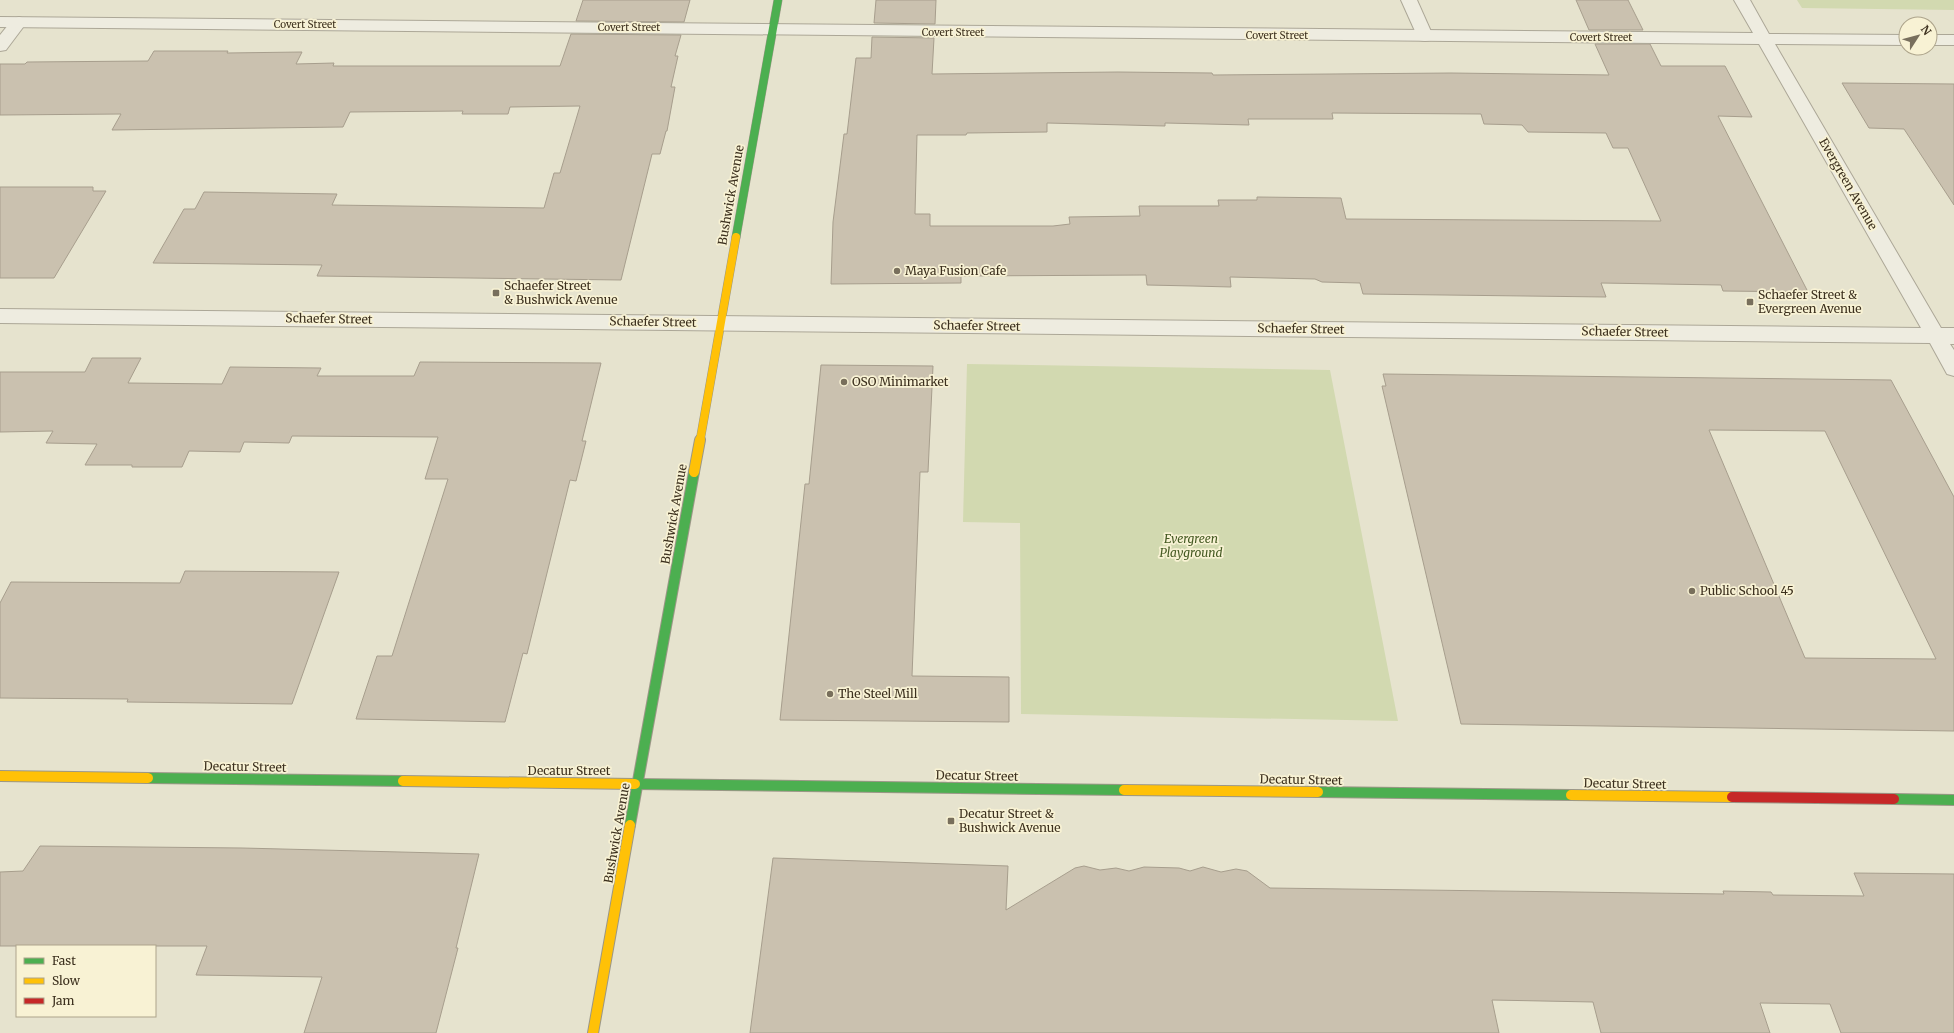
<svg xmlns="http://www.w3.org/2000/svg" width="1954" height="1033" viewBox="0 0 1954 1033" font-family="Merriweather,serif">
	<rect width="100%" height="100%" fill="#e6e3ce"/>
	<g fill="#d2d9b0">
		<polygon points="1797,0 1954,0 1954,10 1802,8"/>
		<polygon points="967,364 1330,370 1398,721 1021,714 1020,523 963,522"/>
	</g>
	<g fill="#cac1af" stroke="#a79e8d" fill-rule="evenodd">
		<polygon points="583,0 690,0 684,22 576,21"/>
		<polygon points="876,0 936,0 935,24 874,23"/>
		<polygon points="1576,0 1628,0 1643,30 1589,30"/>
		<polygon points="571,34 681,35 675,56 678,56 671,87 675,87 667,131 666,131 660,154 652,154 621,280 317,276 322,265 153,263 184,209 195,209 204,192 337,194 332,205 544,208 554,173 560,173 580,106 510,107 508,114 462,114 463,111 350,112 343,127 112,130 121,114 0,115 0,64 25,64 27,62 148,61 154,51 228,51 227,53 302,52 296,64 334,63 333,66 560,66"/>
		<path d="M872 37 934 38 932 74 1118 72 1212 73 1213 75 1451 73 1609 75 1595 44H1650L1661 66H1725L1752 117 1718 116 1808 292 1723 291 1721 285 1601 283 1606 297 1363 294 1360 283 1322 282 1315 279 1230 277 1231 287 1193 286 1147 285 1146 275 961 276V283L831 284 833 222 844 134H847L856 58H871ZM1332 113 1481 114 1484 124 1522 125 1528 132 1606 133 1613 148H1628L1661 221 1346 219 1341 198 1257 197V200H1218L1219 206H1139L1140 216 1069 217 1070 224 1053 226H930V214H915L917 135H966L967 133 1047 132V123L1165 126V123L1249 125 1248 119H1333Z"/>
		<polygon points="1842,83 1954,84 1954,205 1904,129 1869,128"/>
		<polygon points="0,187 93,187 93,191 106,191 54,278 0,278"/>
		<polygon points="92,358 141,358 128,383 222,384 230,367 321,368 317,376 414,376 420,362 601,363 582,441 586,441 576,481 570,480 527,654 523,653 505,722 356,719 377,656 392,656 448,479 425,479 438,437 292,436 289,443 244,442 240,452 189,451 182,467 132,467 132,465 85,465 97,444 46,443 53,431 0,432 0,372 85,372"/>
		<polygon points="821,365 933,366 928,472 920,472 912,676 1009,677 1009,722 780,720 805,484 809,484"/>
		<path d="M1383 374 1891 380 1954 497V731L1461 724 1382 386H1386ZM1709 430 1825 431 1936 659 1805 658Z"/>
		<polygon points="185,571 339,572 292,704 127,702 128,699 0,698 0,603 11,582 180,583"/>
		<polygon points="40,846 242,848 479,854 456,948 458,948 436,1033 304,1033 322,977 196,975 207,946 0,946 0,872 23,871"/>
		<polygon points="773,858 1008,866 1006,910 1075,868 1084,866 1100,870 1116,868 1129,871 1144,867 1179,868 1190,871 1203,867 1221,872 1236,869 1247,871 1270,888 1724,894 1723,891 1771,892 1773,895 1864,896 1854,873 1954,874 1954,1033 1841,1033 1830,1004 1760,1003 1770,1033 1601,1033 1593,1002 1492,1000 1499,1033 750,1033"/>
	</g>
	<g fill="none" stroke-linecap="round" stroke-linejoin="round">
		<g stroke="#aca797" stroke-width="2">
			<g id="lane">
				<polygon points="1401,0 1417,0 1433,36 1431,40 1425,41 1419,40"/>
				<polygon points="19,17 25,19 27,22 6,50 0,51 0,35 13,19"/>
			</g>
		</g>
		<g stroke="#aca797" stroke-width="2">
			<g id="street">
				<polygon points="1734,0 1750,0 1769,34 1906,35 1906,45 1775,44 1941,328 1954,328 1954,344 1950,344 1954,350 1954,376 1947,374 1930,343 0,323 0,309 1921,328 1759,44 0,27 0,17 1753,33"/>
				<rect x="1930" y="35" width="24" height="10"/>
			</g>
		</g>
		<g stroke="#9b9787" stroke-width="9">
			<polyline id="fast-far1" points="736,237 778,0"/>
		</g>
		<g stroke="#9b9787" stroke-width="12">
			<g id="fast">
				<polyline points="148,778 403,781"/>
				<polyline points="635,784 1124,790"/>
				<polyline points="1318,792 1571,795"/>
				<polyline points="1894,799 1954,800"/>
				<polyline points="630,825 694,472"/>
			</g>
		</g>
		<g stroke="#9b9787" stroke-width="9">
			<polyline id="slow-far1" points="700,441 736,237"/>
		</g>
		<g stroke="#9b9787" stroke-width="12">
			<g id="slow">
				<polyline points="694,472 700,440"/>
				<polyline points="0,776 148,778"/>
				<polyline points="403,781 635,784"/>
				<polyline points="1124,790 1318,792"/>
				<polyline points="1571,795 1732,797"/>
				<polyline points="593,1033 630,825"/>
			</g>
		</g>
		<g stroke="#9b9787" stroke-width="12">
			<polyline id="jam" points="1732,797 1894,799"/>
		</g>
		<use href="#lane" fill="#eeece0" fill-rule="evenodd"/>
		<use href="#street" fill="#eeece0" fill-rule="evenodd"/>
		<use href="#fast-far1" stroke="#4caf50" stroke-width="8"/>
		<use href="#fast" stroke="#4caf50" stroke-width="10"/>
		<use href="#slow-far1" stroke="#ffc107" stroke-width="8"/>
		<use href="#slow" stroke="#ffc107" stroke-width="10"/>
		<use href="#jam" stroke="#c62828" stroke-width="10"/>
	</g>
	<g fill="#786f5c" stroke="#f8f2d4" stroke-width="1.5">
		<circle cx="897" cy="271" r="4"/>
		<rect x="492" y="289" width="8" height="8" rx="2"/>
		<rect x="1746" y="298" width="8" height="8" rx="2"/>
		<circle cx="844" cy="382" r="4"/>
		<circle cx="1692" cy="591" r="4"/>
		<circle cx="830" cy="694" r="4"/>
		<rect x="947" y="817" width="8" height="8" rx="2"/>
	</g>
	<g text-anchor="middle" stroke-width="3.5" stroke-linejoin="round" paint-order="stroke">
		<g font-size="10" fill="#3c301e" stroke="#f8f2d4">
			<text x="305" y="28">Covert Street</text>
			<text x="629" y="31">Covert Street</text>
			<text x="953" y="36">Covert Street</text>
			<text x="1277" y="39">Covert Street</text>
			<text x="1601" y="41">Covert Street</text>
		</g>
		<g font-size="12" fill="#3c301e" stroke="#f8f2d4">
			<text transform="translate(1848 184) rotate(60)" y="4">Evergreen Avenue</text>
			<text transform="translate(731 195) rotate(-80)" y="4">Bushwick Avenue</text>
			<text transform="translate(329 319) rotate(1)" y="4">Schaefer Street</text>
			<text transform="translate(653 322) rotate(1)" y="4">Schaefer Street</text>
			<text transform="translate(977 326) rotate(1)" y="4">Schaefer Street</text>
			<text transform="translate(1301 329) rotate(1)" y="4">Schaefer Street</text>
			<text transform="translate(1625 332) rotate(1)" y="4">Schaefer Street</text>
			<text transform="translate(674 514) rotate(-80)" y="4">Bushwick Avenue</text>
			<text transform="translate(245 767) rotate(1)" y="4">Decatur Street</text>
			<text x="569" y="775">Decatur Street</text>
			<text transform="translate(977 776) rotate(1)" y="4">Decatur Street</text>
			<text transform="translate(1301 780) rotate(1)" y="4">Decatur Street</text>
			<text transform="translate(1625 784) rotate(1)" y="4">Decatur Street</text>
			<text transform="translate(617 833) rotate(-80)" y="4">Bushwick Avenue</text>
		</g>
		<g font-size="12" fill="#3c301e" stroke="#f8f2d4" text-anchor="start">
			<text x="905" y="275">Maya Fusion Cafe</text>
			<text x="504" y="290">Schaefer Street<tspan x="504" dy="14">&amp; Bushwick Avenue</tspan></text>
			<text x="1758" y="299">Schaefer Street &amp;<tspan x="1758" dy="14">Evergreen Avenue</tspan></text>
			<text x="852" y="386">OSO Minimarket</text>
			<text x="1700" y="595">Public School 45</text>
			<text x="838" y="698">The Steel Mill</text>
			<text x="959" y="818">Decatur Street &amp;<tspan x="959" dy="14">Bushwick Avenue</tspan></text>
		</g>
		<g font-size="12" font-style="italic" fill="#455a23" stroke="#f8f2d4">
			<text x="1191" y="543">Evergreen<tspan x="1191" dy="14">Playground</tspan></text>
		</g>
	</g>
	<rect x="16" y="945" width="140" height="72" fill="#f8f2d4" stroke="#ada48b"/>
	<rect x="24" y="958" width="20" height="6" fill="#4caf50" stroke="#ada48b"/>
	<text x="52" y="965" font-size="12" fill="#3c301e">Fast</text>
	<rect x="24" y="978" width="20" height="6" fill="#ffc107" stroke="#ada48b"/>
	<text x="52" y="985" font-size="12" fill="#3c301e">Slow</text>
	<rect x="24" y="998" width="20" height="6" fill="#c62828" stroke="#ada48b"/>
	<text x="52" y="1005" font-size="12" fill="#3c301e">Jam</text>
	<g transform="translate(1918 36) rotate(54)"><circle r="19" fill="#f8f2d4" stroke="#ada48b"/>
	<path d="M0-3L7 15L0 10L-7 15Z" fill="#786f5c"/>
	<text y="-6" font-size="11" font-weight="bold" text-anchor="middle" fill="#3c301e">N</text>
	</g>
</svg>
